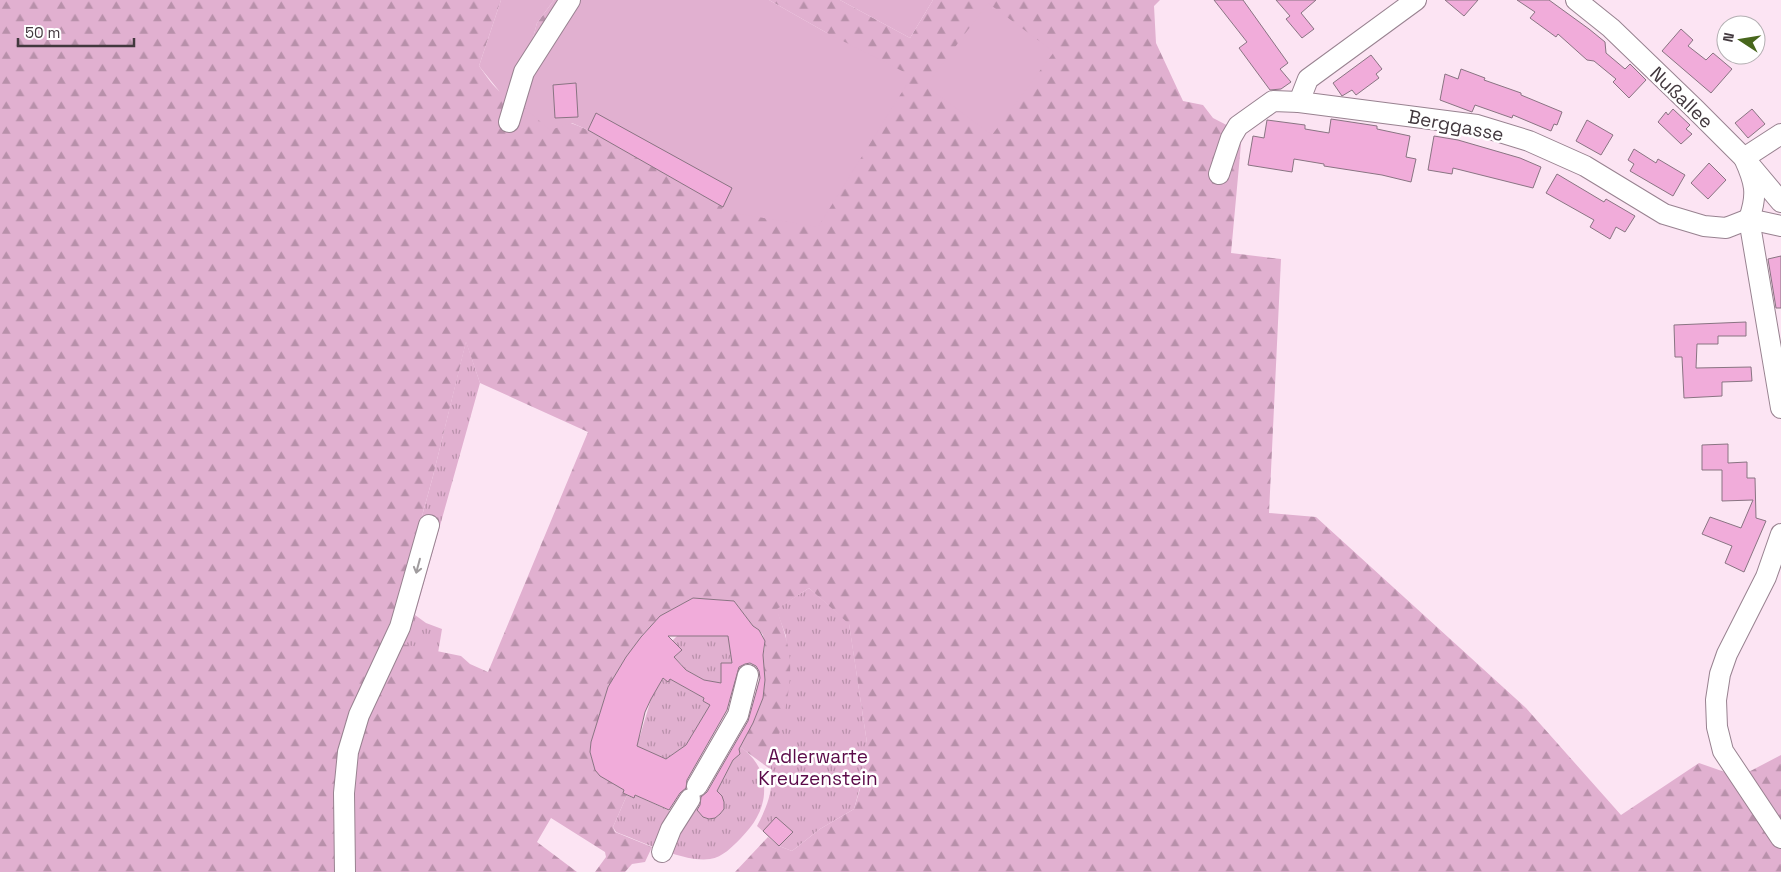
<svg xmlns="http://www.w3.org/2000/svg" width="1781" height="872" viewBox="0 0 1781 872" font-family="'Space Grotesk',sans-serif">
	<defs>
		<pattern id="grass-tufts" width="24" height="20" patternUnits="userSpaceOnUse" patternTransform="scale(1.25)"><rect width="24" height="20" fill="#e1b0d0"/><path d="M3 7l-1-3M5 7V3M7 7l1-3M15 17l-1-3M17 17v-4M19 17l1-3" fill="none" stroke="#b890aa"/></pattern>
		<pattern id="forest-firs" width="22" height="20" patternUnits="userSpaceOnUse" patternTransform="scale(1.25)"><rect width="22" height="20" fill="#e1b0d0"/><path d="M5 1l3.5 6h-7zM16 11l3.5 6h-7z" fill="#b890aa"/></pattern>
	</defs>
	<rect width="100%" height="100%" fill="#fce4f3"/>
	<g fill="url(#grass-tufts)">
		<polygon points="466,341 480,383 415,615 426,623 442,629 438,653 383,641 398,603 433,476"/>
		<path d="M809 588 849 623 867 743V762L854 809 820 829 792 851 779 846 757 826C766 809 775 789 770 769L788 690 786 636 776 609Z"/>
		<polygon points="728,633 732,663 721,663 721,677 740,683 739,687 704,680 681,667 682,665 674,657 682,650 672,641 679,634"/>
		<polygon points="663,678 668,682 670,679 704,698 703,701 710,705 686,745 666,759 633,745 635,740 640,736 651,699"/>
		<path d="M740 747C764 762 771 792 757 817 753 825 747 831 741 838 732 847 723 857 710 859 685 863 640 841 616 832L613 827 627 795 633 798 635 795 672 812 696 808C708 831 737 811 717 791Z"/>
	</g>
	<g fill="url(#forest-firs)" fill-rule="evenodd">
		<path d="M0 0H501L479 66C486 75 493 87 502 93 527 111 560 117 588 130L723 207 722 210 827 33 769 0H840L910 38 933 0H1160L1154 6 1156 43 1183 101 1203 105 1213 118 1242 133 1231 253 1281 259 1269 513 1316 517 1526 708 1621 815 1699 763 1739 777 1781 755V872H735L768 837 779 846 792 851 820 829 854 809C861 786 867 768 867 743L849 624 809 588 777 609C782 626 789 643 790 662 792 696 778 736 770 769L740 747 753 723 763 698 765 680 763 655 765 647 763 635 759 630 753 626 734 601 693 598 660 616 641 637 626 657 608 687 591 742 590 752 595 770 624 790 623 793 627 795 613 827 615 832 652 847 645 862 632 864 625 872H595L606 857 605 852 551 818 537 842 577 872H583H0ZM466 342 480 383 588 432 488 672 470 664 461 656 383 640 398 603 433 476Z"/>
		<polygon points="554,0 562,0 528,56 537,23"/>
	</g>
	<g fill="#e1b0d0">
		<polygon points="501,0 554,0 537,23 529,53 562,0 769,0 827,33 912,76 818,227 722,211 723,207 588,130 572,123 550,130 520,104 503,103 500,92 479,66"/>
		<polygon points="840,0 933,0 910,38"/>
		<polygon points="988,3 1054,52 992,135 926,86"/>
	</g>
	<g fill="#f1acda" stroke="#897482" fill-rule="evenodd">
		<polygon points="1214,0 1243,0 1288,63 1280,69 1291,82 1281,89 1270,90 1239,48 1247,42"/>
		<polygon points="1276,0 1316,0 1301,13 1314,29 1302,38 1286,19 1290,16"/>
		<polygon points="1445,0 1478,0 1464,16"/>
		<polygon points="1517,0 1549,0 1589,29 1605,42 1606,53 1625,69 1630,64 1646,80 1629,98 1613,82 1616,79 1594,61 1587,60 1558,34 1556,37 1530,18 1535,12"/>
		<polygon points="1681,29 1693,40 1688,46 1706,60 1713,53 1732,69 1711,93 1662,51"/>
		<polygon points="1371,55 1382,69 1376,74 1379,78 1356,95 1352,90 1342,96 1333,83"/>
		<polygon points="1461,69 1485,78 1484,80 1521,93 1521,95 1562,112 1557,125 1554,124 1551,131 1513,115 1512,118 1475,105 1472,112 1440,100 1445,74 1458,79"/>
		<polygon points="576,83 578,117 555,118 553,85"/>
		<polygon points="1673,109 1690,125 1686,129 1692,134 1681,144 1658,122 1666,112 1668,115"/>
		<polygon points="1752,109 1765,124 1748,138 1735,123"/>
		<polygon points="596,113 732,188 723,207 588,130"/>
		<polygon points="1331,119 1377,126 1377,129 1410,136 1406,157 1416,159 1411,182 1382,175 1324,166 1324,164 1294,159 1292,172 1248,165 1253,136 1264,138 1267,120 1305,125 1305,129 1329,133"/>
		<polygon points="1587,120 1613,135 1601,155 1576,141"/>
		<polygon points="1434,136 1458,140 1520,158 1541,167 1533,188 1453,168 1452,174 1428,170"/>
		<polygon points="1634,149 1656,163 1658,159 1685,175 1673,196 1630,171 1634,164 1628,160"/>
		<polygon points="1709,163 1726,180 1708,199 1691,183"/>
		<polygon points="1557,174 1604,202 1606,199 1635,216 1625,232 1616,227 1610,239 1590,227 1594,220 1546,193"/>
		<polygon points="1781,256 1781,308 1776,308 1768,259"/>
		<polygon points="1746,322 1746,336 1718,336 1718,344 1697,344 1696,368 1751,367 1752,381 1722,382 1722,396 1684,398 1682,357 1675,357 1674,325"/>
		<polygon points="1728,444 1728,463 1747,462 1747,478 1755,478 1756,518 1766,521 1744,572 1725,563 1732,546 1702,534 1710,517 1741,528 1753,500 1722,501 1722,470 1702,470 1702,445"/>
		<path d="M693 598 734 601 753 626 759 630 765 641 763 655 765 680 763 698 753 723 739 749 740 754 733 760 717 791 722 796 724 802V809L720 814 715 818 709 819 703 817 697 810 700 805 701 797 707 792 748 721 760 678 759 671 756 666 750 663 745 664 739 667 727 710 687 780 686 788 680 793 669 810 635 795 634 798 623 793 624 790 600 776 595 770 590 752 591 742 608 687 626 657 641 637 660 616ZM668 636H728L732 663H721V683L704 680 686 670 674 657 682 650ZM663 678 668 682 670 679 704 698 703 701 710 705 686 745 666 759 637 746 645 712 651 699Z"/>
		<polygon points="776,817 793,832 779,846 763,831"/>
	</g>
	<g fill="none" stroke-linecap="round" stroke-linejoin="round">
		<g stroke="#988290" stroke-width="22">
			<g id="minor">
				<polyline points="1416,0 1308,79 1299,102 1477,125 1529,141 1585,166 1664,214 1704,226 1726,228 1749,219 1781,226"/>
				<polyline points="1576,0 1611,28 1695,109 1744,158 1781,202"/>
				<polyline points="509,122 524,72 570,0"/>
				<path d="M1781 134 1744 158C1755 182 1758 194 1749 219L1781 408"/>
				<polyline points="1219,174 1231,138 1238,126 1273,101 1299,102"/>
				<polyline points="1781,534 1766,577 1727,654 1720,674 1716,700 1717,727 1723,751 1781,838"/>
				<polyline points="697,786 738,715 748,675"/>
				<polyline points="662,852 671,829 690,799"/>
				<polyline points="345,872 344,793 348,752 359,715 400,627 429,525"/>
			</g>
		</g>
		<use href="#minor" stroke="#fff" stroke-width="20"/>
	</g>
	<defs><path id="oneway-shaft" d="M-6 0H5M1.5-3L5.5 0L1.5 3" fill="none" stroke-width="1.6" stroke-linecap="round" stroke-linejoin="round" transform="scale(1.25)"/></defs>
	<use stroke="#a09c9e" href="#oneway-shaft" transform="translate(418 566) rotate(105)"/>
	<g text-anchor="middle" stroke-width="5" stroke-linejoin="round" paint-order="stroke">
		<g font-size="19" fill="#42383e" stroke="#fff">
			<text transform="translate(1682 97) rotate(44)" y="7">Nußallee</text>
			<text transform="translate(1456 125) rotate(11)" y="7">Berggasse</text>
		</g>
		<g font-size="19" fill="#5b0a49" stroke="#fff">
			<text x="818" y="763">Adlerwarte<tspan x="818" dy="22">Kreuzenstein</tspan></text>
		</g>
	</g>
	<g transform="translate(1741 40) rotate(282)"><circle r="24" fill="#ffffff" stroke="#b3afb2"/>
	<path d="M0-4L9 19L0 12L-9 19Z" fill="#47661c"/>
	<text y="-8" font-size="14" font-weight="bold" text-anchor="middle" fill="#42383e">N</text>
	</g>
	<path d="M18 38v8h116v-8" fill="none" stroke="#42383e" stroke-width="2.5"/>
	<text x="25" y="38" font-size="15" fill="#42383e" stroke="#ffffff" stroke-width="4" paint-order="stroke">50 m</text>
</svg>
